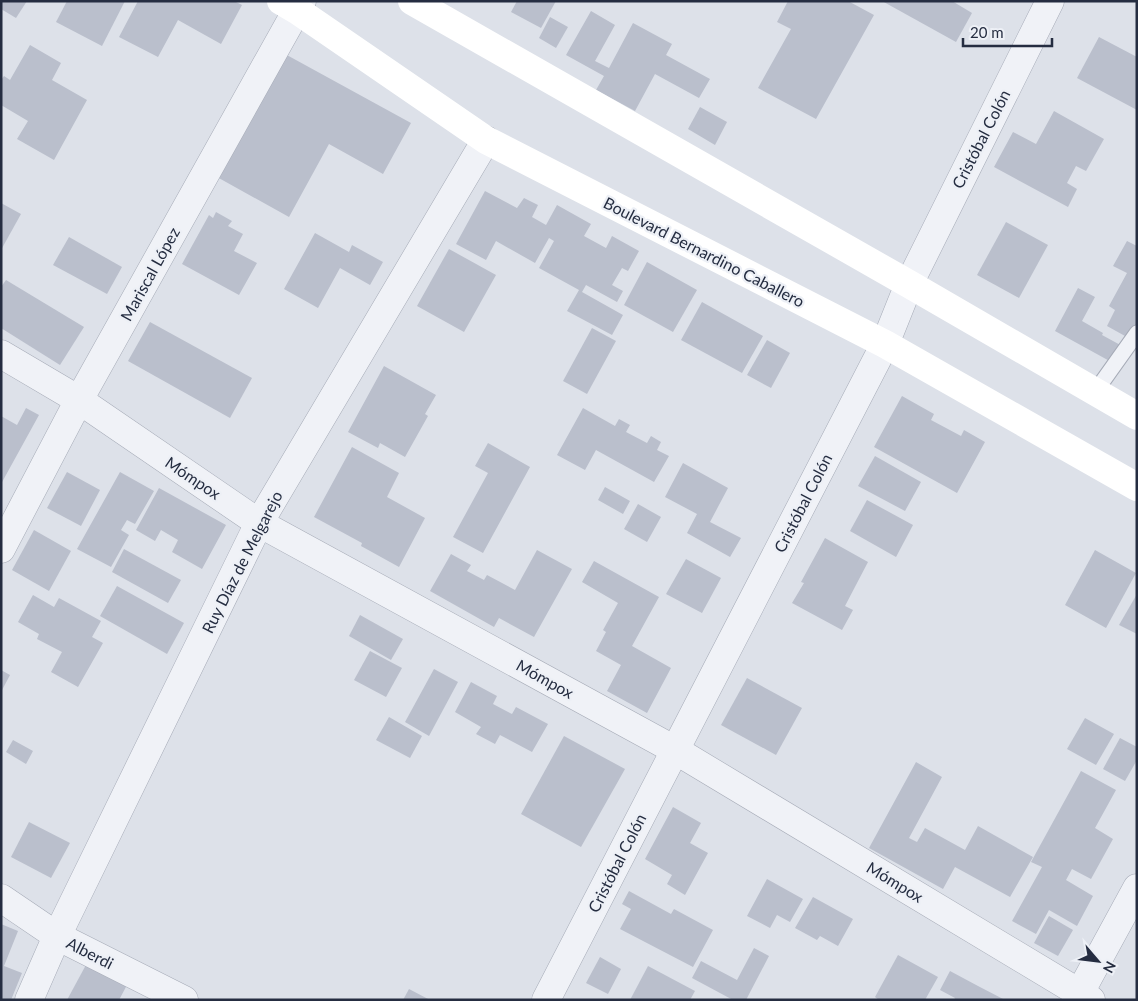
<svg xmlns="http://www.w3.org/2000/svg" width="1138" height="1001" viewBox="0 0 1138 1001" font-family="Lato,sans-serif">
	<rect width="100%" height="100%" fill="#dde1e9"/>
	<g fill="#babfcc">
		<polygon points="1,1 27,1 16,18 1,9"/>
		<polygon points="67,1 125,1 102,46 56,22"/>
		<polygon points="138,1 234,1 242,5 221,44 178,20 158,57 119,37"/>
		<polygon points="517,1 556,1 541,28 511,12"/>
		<polygon points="788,1 848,1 874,15 816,119 758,88 791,29 777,22"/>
		<polygon points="882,1 952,1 972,13 956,42"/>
		<polygon points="591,11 615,25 595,61 609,68 633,23 672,44 666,55 710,79 699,98 655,74 635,111 596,90 604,76 566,55"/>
		<polygon points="550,17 568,27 556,48 539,38"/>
		<polygon points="1099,37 1137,57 1137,110 1077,78"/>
		<polygon points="30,45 61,63 52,80 87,100 54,160 17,139 28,121 1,105 1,80 4,76 10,80"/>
		<polygon points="285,54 411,123 383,174 329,144 289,217 217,177"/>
		<polygon points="700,107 727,122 715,145 688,129"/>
		<polygon points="1054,111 1104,139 1086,171 1076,166 1067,183 1077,189 1068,207 994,167 1013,132 1036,144"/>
		<polygon points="485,191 517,208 524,198 538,205 532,217 546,225 557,205 591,224 584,236 606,248 612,236 639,251 628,271 622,268 612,285 623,291 617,302 586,285 582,292 623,315 612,335 567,311 579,290 539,268 554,241 549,238 535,263 496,241 486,260 456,244"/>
		<polygon points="1,203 21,214 1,250"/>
		<polygon points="216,212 232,221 228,226 243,234 234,251 257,263 239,295 182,264 209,215 213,218"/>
		<polygon points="1006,222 1048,245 1019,298 977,275"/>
		<polygon points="315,233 349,252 352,245 383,262 370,285 340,268 318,308 284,289"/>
		<polygon points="69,237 122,267 107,294 53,265"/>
		<polygon points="1127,241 1137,246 1137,336 1134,341 1107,326 1115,310 1109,306 1127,273 1113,266"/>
		<polygon points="449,249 496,275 464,332 417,306"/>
		<polygon points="647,262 697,290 673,332 624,305"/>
		<polygon points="6,280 84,327 60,365 1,328 1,287"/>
		<polygon points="1078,288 1095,297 1082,321 1103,333 1102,335 1124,347 1115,364 1055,331"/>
		<polygon points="702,302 763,336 742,373 681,340"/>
		<polygon points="150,322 252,378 230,418 128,361"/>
		<polygon points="592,328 616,341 587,394 563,381"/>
		<polygon points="767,340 790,353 771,388 747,375"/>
		<polygon points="384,366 436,395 425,414 428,416 405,457 380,443 378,448 348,432"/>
		<polygon points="902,396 934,414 931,420 961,436 964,430 985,442 957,493 874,447"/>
		<polygon points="26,408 39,415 1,484 1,416 17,425"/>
		<polygon points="583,408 615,426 619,419 630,425 626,432 647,443 651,436 661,442 657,450 669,456 654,482 596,450 585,470 557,455"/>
		<polygon points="488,443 530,467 483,553 453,537 488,473 475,466"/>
		<polygon points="352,447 399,473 387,497 425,518 399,567 361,546 362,543 314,517"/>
		<polygon points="875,456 921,482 905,511 858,486"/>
		<polygon points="683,463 728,488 710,522 741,538 730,557 687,533 697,514 665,497"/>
		<polygon points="67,472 100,490 81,526 47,508"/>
		<polygon points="120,472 154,491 135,524 127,520 121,530 129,535 111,567 77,549"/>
		<polygon points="605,487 630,501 623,514 598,500"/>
		<polygon points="159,488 226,525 202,569 172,552 178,540 161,530 155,541 136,530"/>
		<polygon points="867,500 913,525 896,557 850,531"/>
		<polygon points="638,504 661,517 647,542 624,529"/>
		<polygon points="34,530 71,551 49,591 12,570"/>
		<polygon points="825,538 868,562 845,606 853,610 842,630 792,603 804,583 801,582"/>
		<polygon points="124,549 181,580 168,603 112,572"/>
		<polygon points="537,550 572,569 534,637 499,618 494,627 430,591 451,554 471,565 467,571 484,580 487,575 515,590"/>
		<polygon points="1095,550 1136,573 1106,628 1065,605"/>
		<polygon points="686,559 721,578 702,613 666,594"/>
		<polygon points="594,561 659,597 632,646 671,668 647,713 607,691 621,665 596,651 606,632 603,630 618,603 582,582"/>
		<polygon points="117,586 184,623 167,654 100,616"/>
		<polygon points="1137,594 1137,634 1119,625"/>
		<polygon points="33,595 54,607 59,598 101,621 92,637 103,643 78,687 51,672 62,652 37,639 39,634 18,622"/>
		<polygon points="360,615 403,639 391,660 349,636"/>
		<polygon points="370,651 402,668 386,697 354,680"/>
		<polygon points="434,669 458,682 429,736 405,722"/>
		<polygon points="1,670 10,675 1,692"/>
		<polygon points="747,678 802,708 776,755 721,725"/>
		<polygon points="471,682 497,696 493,704 512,714 516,707 548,724 532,752 500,735 495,744 476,734 481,727 455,712"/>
		<polygon points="389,717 422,736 410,758 376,740"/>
		<polygon points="1085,718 1114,734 1096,765 1067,749"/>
		<polygon points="564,736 625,769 581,847 521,814"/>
		<polygon points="1120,738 1137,747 1137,760 1125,781 1103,769"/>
		<polygon points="13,740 33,751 26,764 6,752"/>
		<polygon points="916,762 942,777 909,838 917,842 925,828 965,850 978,826 1033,857 1010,897 955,867 943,889 869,848"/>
		<polygon points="1081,771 1116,790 1095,828 1113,839 1091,879 1072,869 1066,880 1093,896 1077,926 1049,910 1036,934 1012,921 1042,867 1031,862"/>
		<polygon points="673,807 701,823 690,843 708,853 685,895 667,884 672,875 645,859"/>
		<polygon points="29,822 70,843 51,878 11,857"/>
		<polygon points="767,879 803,899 790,922 777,915 770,928 747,916"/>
		<polygon points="629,891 671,914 674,909 713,930 693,967 620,929 631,909 622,904"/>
		<polygon points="813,897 853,919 838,946 820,936 817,940 795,928"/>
		<polygon points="1049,916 1073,930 1058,956 1034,943"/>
		<polygon points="1,924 18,931 4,966 22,973 11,1000 1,1000"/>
		<polygon points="754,948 769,956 746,1000 733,1000 692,978 701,961 737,980"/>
		<polygon points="898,955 938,977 925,1000 879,1000 875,997"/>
		<polygon points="600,957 621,969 608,994 586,983"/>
		<polygon points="87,963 127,985 119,1000 67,1000"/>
		<polygon points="648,966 695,991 690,1000 630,1000"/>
		<polygon points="950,971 978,986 1005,1000 954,1000 955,998 940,990"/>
		<polygon points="409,989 430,1000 403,1000"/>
	</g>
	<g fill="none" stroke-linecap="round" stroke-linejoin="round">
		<g stroke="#a6abb7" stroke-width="17">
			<polyline id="lane" points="1095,392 1137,333"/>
		</g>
		<g stroke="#a6abb7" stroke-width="29">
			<g id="street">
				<polyline points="1,354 79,400 259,523 675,750 1091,1000"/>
				<polyline points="1,549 79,400 302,1"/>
				<polyline points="1,898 57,936 184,1000"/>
				<polyline points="29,1000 57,936 259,523 486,140"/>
				<polyline points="546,1000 885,344 909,284 1050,1"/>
				<polyline points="1076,1000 1137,888"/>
			</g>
		</g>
		<use href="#lane" stroke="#f0f2f7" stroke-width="15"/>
		<use href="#street" stroke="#f0f2f7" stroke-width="28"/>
		<g stroke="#fff" stroke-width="28">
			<polyline points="281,1 298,11 486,140 885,344 1137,487"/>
			<polyline points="412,1 909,284 1137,416"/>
		</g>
	</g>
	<g text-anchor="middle" stroke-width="4.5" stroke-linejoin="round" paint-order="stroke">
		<g font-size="16" fill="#252d41" stroke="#edf0f6">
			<text transform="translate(981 139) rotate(-63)" y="6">Cristóbal Colón</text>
			<text transform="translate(704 252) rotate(27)" y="6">Boulevard Bernardino Caballero</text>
			<text transform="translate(150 274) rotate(-61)" y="6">Mariscal López</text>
			<text transform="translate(193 478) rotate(34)" y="6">Mómpox</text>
			<text transform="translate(803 503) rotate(-63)" y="6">Cristóbal Colón</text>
			<text transform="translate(242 562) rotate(-63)" y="6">Ruy Díaz de Melgarejo</text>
			<text transform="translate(545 679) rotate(29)" y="6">Mómpox</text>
			<text transform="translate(617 863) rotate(-63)" y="6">Cristóbal Colón</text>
			<text transform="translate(895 882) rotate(31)" y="6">Mómpox</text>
			<text transform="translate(90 953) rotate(27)" y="6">Alberdi</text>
		</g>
	</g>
	<rect width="1138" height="1001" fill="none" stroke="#252d41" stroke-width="5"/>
	<g transform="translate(1098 961) rotate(118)" stroke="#edf0f6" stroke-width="4" paint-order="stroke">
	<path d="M0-4L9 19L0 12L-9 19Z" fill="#252d41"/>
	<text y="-8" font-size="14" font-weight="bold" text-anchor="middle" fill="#252d41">N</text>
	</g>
	<path d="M963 38v8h89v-8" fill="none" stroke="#252d41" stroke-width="2.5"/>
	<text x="970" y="38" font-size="15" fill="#252d41" stroke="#edf0f6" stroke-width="4" paint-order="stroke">20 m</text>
</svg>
